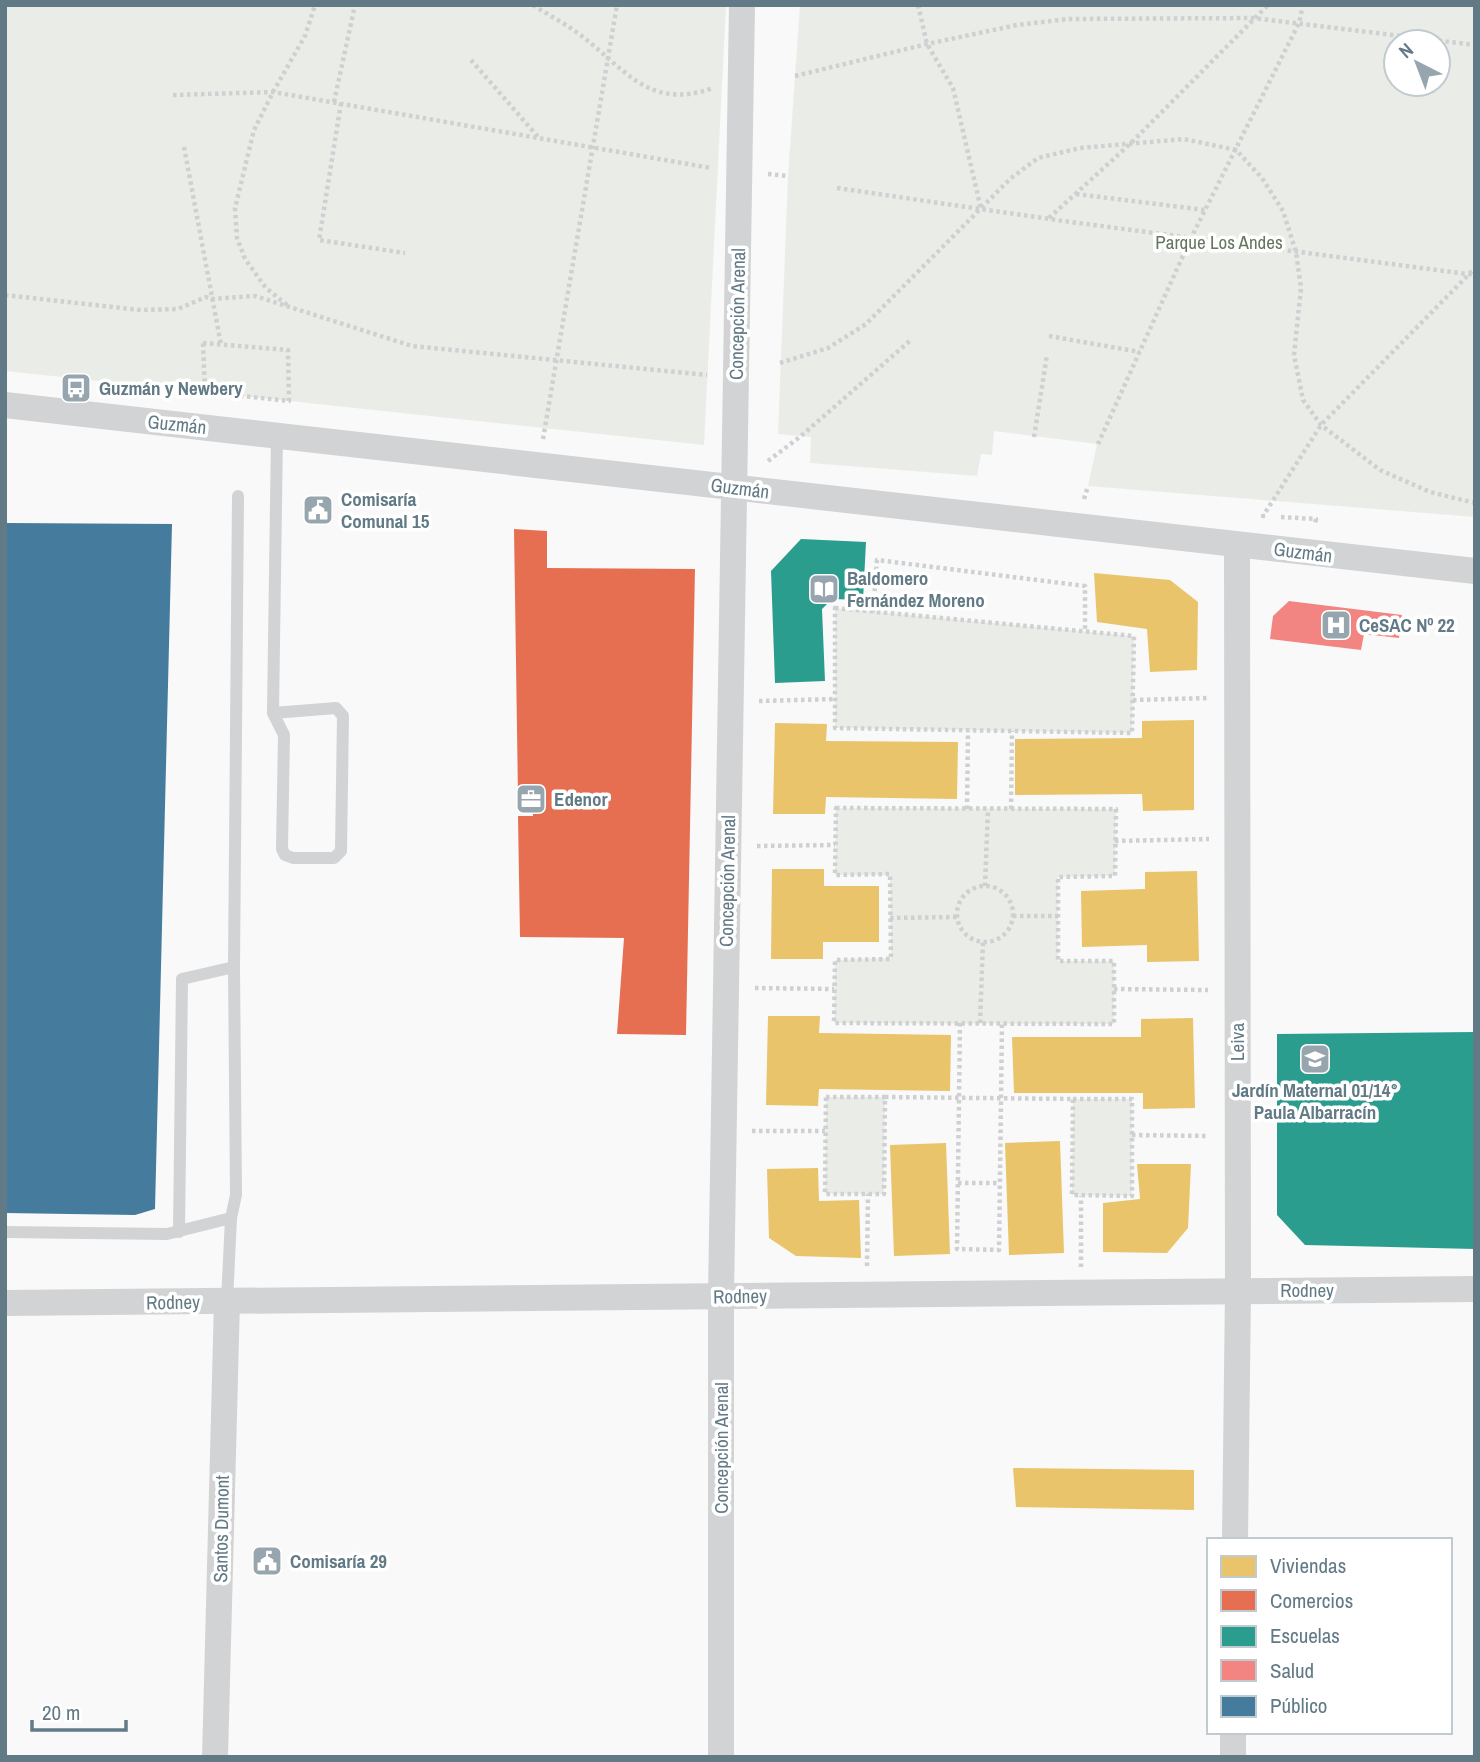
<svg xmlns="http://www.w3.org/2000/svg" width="1480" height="1762" viewBox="0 0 1480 1762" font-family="'Archivo Narrow',sans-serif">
	<rect width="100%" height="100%" fill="#f9f9f9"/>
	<g fill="#eaede7" fill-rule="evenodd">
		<polygon points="5,5 726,5 704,445 5,371"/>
		<path d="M800 5H1475V517L1088 486 1097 444 994 431 992 455 981 454 977 476 810 463 811 437 778 434 788 176ZM1438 42V84H1396V42Z"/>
		<polygon points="835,608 1134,636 1132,733 835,728"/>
		<polygon points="836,808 1116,809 1115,876 1058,877 1058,961 1114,961 1114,1024 834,1023 835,960 891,958 890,875 835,875"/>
		<polygon points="826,1097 885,1097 884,1194 825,1194"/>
		<polygon points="1073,1099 1132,1099 1132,1196 1072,1195"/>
	</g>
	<g fill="#e9c46a">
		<polygon points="1094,573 1170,580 1198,602 1197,670 1150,672 1147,629 1097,622"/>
		<polygon points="1194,720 1194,810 1143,811 1142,794 1015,795 1015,739 1142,738 1142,721"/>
		<polygon points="775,723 827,724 826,741 958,742 957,799 826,797 825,814 773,814"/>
		<polygon points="772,869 824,869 824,886 879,886 879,942 823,942 823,959 771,959"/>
		<polygon points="1197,871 1199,961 1147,962 1147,945 1082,947 1081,891 1145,889 1145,872"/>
		<polygon points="768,1016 820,1016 819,1033 951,1035 950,1091 819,1089 818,1106 766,1105"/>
		<polygon points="1193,1018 1195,1108 1143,1109 1143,1093 1014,1093 1012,1037 1141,1037 1141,1019"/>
		<polygon points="1060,1141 1064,1253 1009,1255 1005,1143"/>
		<polygon points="946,1143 950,1254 894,1256 890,1145"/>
		<polygon points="1137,1164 1191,1164 1188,1228 1167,1253 1103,1252 1103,1203 1140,1199"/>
		<polygon points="818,1168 819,1201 859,1200 861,1258 796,1256 769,1238 767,1169"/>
		<polygon points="1013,1468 1194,1470 1194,1510 1016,1507"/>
	</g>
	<polygon fill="#e76f51" points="514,529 547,531 547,568 695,569 686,1035 617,1034 624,938 520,937 518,816 533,816 533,796 518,796"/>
	<g fill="#2a9d8f">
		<polygon points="801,539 866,542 863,600 832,599 822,609 825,681 775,683 771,571"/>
		<polygon points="1475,1032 1475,1249 1305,1245 1277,1215 1277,1034"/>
	</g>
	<polygon fill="#f28482" points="1289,601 1402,615 1399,638 1364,634 1361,650 1270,639 1273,616"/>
	<polygon fill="#457b9d" points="5,523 172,524 155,1209 135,1215 5,1213"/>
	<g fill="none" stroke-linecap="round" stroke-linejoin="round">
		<g stroke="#ced0d1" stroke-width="4.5" stroke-dasharray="3.5 3.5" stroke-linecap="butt">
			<path d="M533 5C547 14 562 22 575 31 623 65 646 112 713 88"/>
			<polyline points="918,5 927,44 953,88 981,209"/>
			<polyline points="471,60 539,138"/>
			<polyline points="795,76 927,44 1017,25 1068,19 1253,18 1475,45"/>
			<polyline points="173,95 273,92 711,168"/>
			<polyline points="334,102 355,5"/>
			<polyline points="341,103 319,240 405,253"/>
			<polyline points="184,147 221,345"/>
			<polyline points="768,174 788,176"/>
			<polyline points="837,188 1063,221 1475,275"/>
			<polyline points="1076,194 1205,210"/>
			<polyline points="1049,218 1131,143 1268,5"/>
			<polyline points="5,295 140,310 178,309 206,297 211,299 255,296 412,346 707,375"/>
			<polyline points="287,305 266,288 245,259 237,238 235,208 254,130 273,92 305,36 315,5"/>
			<polyline points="1049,336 1140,352"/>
			<polygon points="203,343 288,350 289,401 205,392"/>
			<polyline points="780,363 828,348 866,324 1010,179 1038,158 1080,148 1184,139 1236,150 1262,178 1283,211 1296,252 1301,288 1294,355 1303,400 1321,425 1380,470 1430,492 1475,503"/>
			<polyline points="1034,437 1047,355"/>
			<polyline points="543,439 617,5"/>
			<polyline points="1098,444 1191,238 1299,23 1303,5"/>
			<polyline points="768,461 801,436 912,339"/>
			<polyline points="1084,499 1088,486"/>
			<polyline points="1265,516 1263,516 1321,425 1475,268"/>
			<polyline points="1281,517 1316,519 1315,524"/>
			<polygon points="835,608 1134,636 1132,733 835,728"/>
			<polyline points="873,612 877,560 1085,586 1085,631"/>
			<polyline points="1133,700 1208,698"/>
			<polyline points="759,701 834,699"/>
			<polygon points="836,808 1116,809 1115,876 1058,877 1058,961 1114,961 1114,1024 834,1023 835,960 891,959 890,874 835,875"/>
			<polyline points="967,809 968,731"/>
			<polyline points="1011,809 1012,731"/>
			<polyline points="1115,841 1209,839"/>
			<polyline points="757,846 835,845"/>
			<circle cx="985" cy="914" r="28"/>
			<polyline points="985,886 988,809"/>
			<polyline points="1013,916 1058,916"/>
			<polyline points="890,918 957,917"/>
			<polyline points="755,988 834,989"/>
			<polyline points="1114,989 1208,990"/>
			<polyline points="960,1023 957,1249 999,1250 1002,1023"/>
			<polyline points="980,1023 983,942"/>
			<polygon points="826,1097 885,1097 884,1194 825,1194"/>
			<polyline points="885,1097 1073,1099"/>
			<polygon points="1073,1099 1132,1099 1132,1196 1072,1195"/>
			<polyline points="752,1131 825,1131"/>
			<polyline points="1132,1135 1209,1136"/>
			<polyline points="958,1183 1000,1183"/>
			<polyline points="867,1266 868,1194"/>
			<polyline points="1081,1267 1081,1196"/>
		</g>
		<g stroke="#d2d3d4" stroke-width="12">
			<polyline points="273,713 336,708 343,716 341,851 334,858 293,858 285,855 282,849 284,735 273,713 277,435"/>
			<polyline points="5,1232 167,1234 231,1218 236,1195 234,967 238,496"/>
			<polyline points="179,1232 182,979 234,967"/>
			<polyline points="227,1301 231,1218"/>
		</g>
		<g stroke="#d2d3d4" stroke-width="26">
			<polyline points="5,405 1475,571"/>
			<polyline points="5,1303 1475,1289"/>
			<polyline points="1235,1540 1238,1290 1237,545"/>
			<polyline points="215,1757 227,1301"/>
			<polyline points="721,1757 721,1296 742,5"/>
			<polyline points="1233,1757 1233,1732"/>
		</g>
	</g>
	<defs>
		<g id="bus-square" transform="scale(1.575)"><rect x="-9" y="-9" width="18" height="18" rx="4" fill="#97a6ae" stroke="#fff"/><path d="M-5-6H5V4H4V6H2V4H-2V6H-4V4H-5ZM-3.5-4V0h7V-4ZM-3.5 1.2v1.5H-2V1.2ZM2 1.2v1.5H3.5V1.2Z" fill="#fff"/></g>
		<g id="civic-square" transform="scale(1.575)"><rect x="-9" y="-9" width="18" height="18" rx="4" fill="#97a6ae" stroke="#fff"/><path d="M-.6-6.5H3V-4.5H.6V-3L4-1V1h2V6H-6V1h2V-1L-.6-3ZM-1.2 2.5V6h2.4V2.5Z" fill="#fff"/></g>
		<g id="library-square" transform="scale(1.575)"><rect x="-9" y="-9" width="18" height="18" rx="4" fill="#97a6ae" stroke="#fff"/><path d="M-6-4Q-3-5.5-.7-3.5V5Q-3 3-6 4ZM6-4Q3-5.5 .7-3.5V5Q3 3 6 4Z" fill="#fff"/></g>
		<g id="hospital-square" transform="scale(1.575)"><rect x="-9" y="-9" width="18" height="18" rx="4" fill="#97a6ae" stroke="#fff"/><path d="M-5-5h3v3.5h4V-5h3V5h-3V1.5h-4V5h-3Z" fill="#fff"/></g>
		<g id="office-square" transform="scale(1.575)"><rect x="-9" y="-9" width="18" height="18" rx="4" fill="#97a6ae" stroke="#fff"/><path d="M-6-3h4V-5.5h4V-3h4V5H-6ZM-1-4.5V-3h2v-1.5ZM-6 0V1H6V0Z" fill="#fff"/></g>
		<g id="school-square" transform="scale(1.575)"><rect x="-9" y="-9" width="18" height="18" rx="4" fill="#97a6ae" stroke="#fff"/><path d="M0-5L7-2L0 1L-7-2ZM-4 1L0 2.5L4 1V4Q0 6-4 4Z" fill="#fff"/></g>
	</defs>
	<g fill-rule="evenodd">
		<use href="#bus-square" x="76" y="388"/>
		<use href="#civic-square" x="318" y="510"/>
		<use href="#library-square" x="824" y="589"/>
		<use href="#hospital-square" x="1336" y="625"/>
		<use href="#office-square" x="531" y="799"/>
		<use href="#school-square" x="1315" y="1059"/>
		<use href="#civic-square" x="267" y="1561"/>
	</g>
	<g text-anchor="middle" stroke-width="7" stroke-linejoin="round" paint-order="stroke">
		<g font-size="19" fill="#66775e" stroke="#fff">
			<text x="1219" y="249">Parque Los Andes</text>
		</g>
		<g font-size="19" fill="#627a86" stroke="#fff">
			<text transform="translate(737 314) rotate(-89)" y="7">Concepción Arenal</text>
			<text transform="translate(177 424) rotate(6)" y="7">Guzmán</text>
			<text transform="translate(740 488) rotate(7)" y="7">Guzmán</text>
			<text transform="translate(1303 552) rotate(7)" y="7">Guzmán</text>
			<text transform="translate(727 881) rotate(-89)" y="7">Concepción Arenal</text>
			<text transform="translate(1237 1042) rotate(-90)" y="7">Leiva</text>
			<text x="1307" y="1297">Rodney</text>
			<text transform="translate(740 1296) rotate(-1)" y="7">Rodney</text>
			<text transform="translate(173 1302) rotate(-1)" y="7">Rodney</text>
			<text transform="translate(721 1448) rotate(-90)" y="7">Concepción Arenal</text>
			<text transform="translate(221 1529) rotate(-89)" y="7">Santos Dumont</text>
		</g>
		<g font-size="19" font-weight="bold" fill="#627a86" stroke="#fff" text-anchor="start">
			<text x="99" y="395">Guzmán y Newbery</text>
			<text x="341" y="506">Comisaría<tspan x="341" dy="22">Comunal 15</tspan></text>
			<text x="847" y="585">Baldomero<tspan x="847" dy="22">Fernández Moreno</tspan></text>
			<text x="1359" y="632">CeSAC Nº 22</text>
			<text x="554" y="806">Edenor</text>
			<text x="1315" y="1097" text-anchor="middle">Jardín Maternal 01/14°<tspan x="1315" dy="22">Paula Albarracín</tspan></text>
			<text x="290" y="1568">Comisaría 29</text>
		</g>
	</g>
	<rect width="1480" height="1762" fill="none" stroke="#627a86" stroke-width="14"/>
	<rect x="1207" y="1538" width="245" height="196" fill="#ffffff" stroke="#c0cacf" stroke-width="2"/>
	<rect x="1221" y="1556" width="35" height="21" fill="#e9c46a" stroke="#c0cacf" stroke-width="2"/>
	<text x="1270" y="1573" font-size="21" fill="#627a86">Viviendas</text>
	<rect x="1221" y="1590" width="35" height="21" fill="#e76f51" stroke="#c0cacf" stroke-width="2"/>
	<text x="1270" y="1608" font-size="21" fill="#627a86">Comercios</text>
	<rect x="1221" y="1626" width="35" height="21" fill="#2a9d8f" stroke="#c0cacf" stroke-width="2"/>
	<text x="1270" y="1643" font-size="21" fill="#627a86">Escuelas</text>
	<rect x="1221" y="1660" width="35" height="21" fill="#f28482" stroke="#c0cacf" stroke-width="2"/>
	<text x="1270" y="1678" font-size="21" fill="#627a86">Salud</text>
	<rect x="1221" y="1696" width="35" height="21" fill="#457b9d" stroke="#c0cacf" stroke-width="2"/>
	<text x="1270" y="1713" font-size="21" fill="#627a86">Público</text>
	<g transform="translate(1417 63) rotate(318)"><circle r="33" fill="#ffffff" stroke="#c0cacf" stroke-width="2"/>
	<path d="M0-5L12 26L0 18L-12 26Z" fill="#97a6ae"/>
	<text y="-10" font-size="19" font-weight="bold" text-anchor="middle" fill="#627a86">N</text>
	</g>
	<path d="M32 1720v10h94v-10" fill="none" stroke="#627a86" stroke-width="3.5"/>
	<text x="42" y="1720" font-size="21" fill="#627a86" stroke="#ffffff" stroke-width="5" paint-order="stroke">20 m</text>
</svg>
